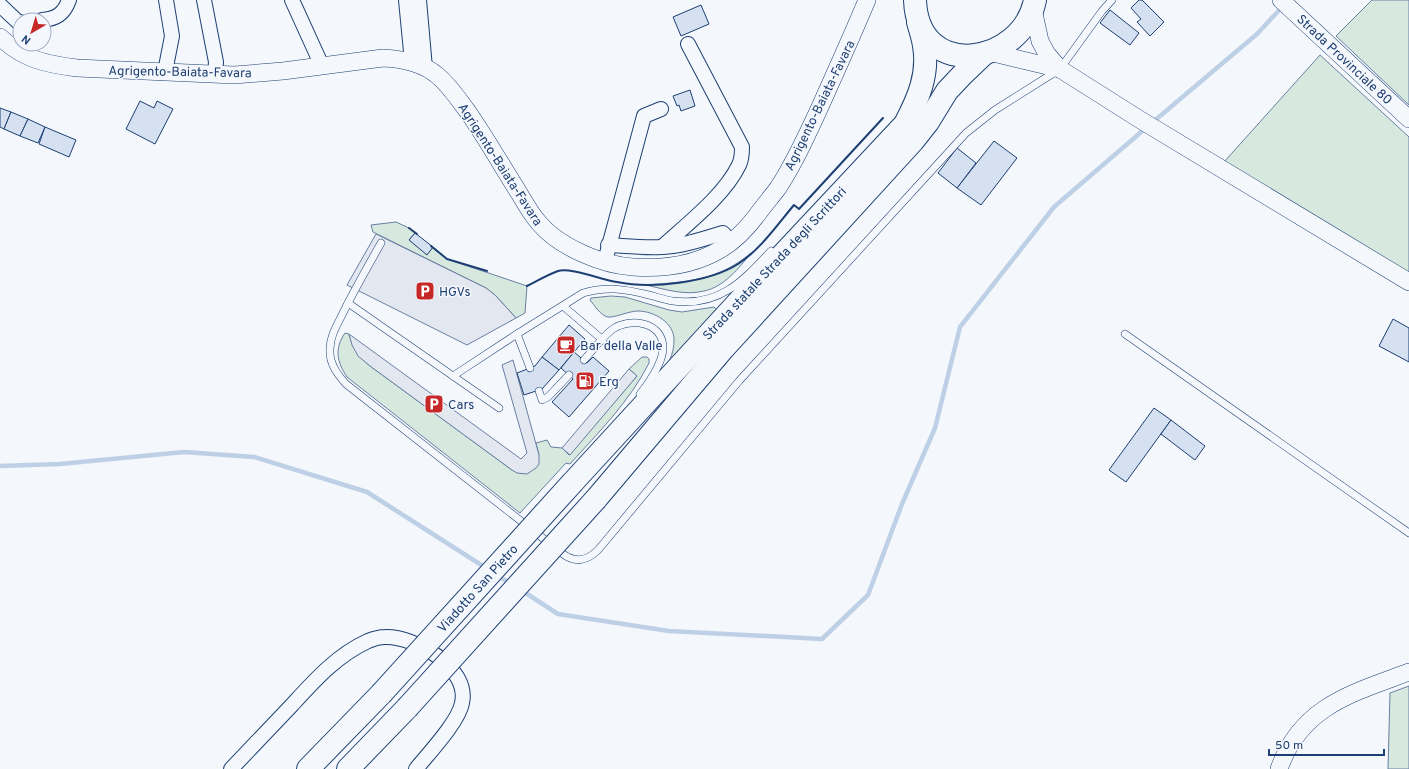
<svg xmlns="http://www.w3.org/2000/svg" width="1409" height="769" viewBox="0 0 1409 769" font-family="Overpass,sans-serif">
	<rect width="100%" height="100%" fill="#f4f7fb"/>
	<g fill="#d7e8df" stroke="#687fa3">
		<polygon points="1372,0 1409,0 1409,105 1336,36"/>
		<polygon points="1320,55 1409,137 1409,273 1224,162"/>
		<polygon points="396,222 409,228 415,233 409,240 427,254 433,247 447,259 527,286 525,313 516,318 495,295 486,288 373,232 371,225"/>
		<path d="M751 253C739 268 724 287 704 291 685 296 664 289 646 285 687 282 719 280 751 253Z"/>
		<path d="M611 296 625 297 669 310 682 312 714 307 719 312 666 368C670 360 674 351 674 341 675 323 654 311 638 311 629 311 614 318 608 317 601 316 594 305 590 300L591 298Z"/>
		<path d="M345 333 349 334C353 350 358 356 370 366L512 470 539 455 536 443 547 440 551 447 562 448 569 455 637 376 629 369 642 357H647L649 359V363C630 401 598 433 570 464L566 463 520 513 347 377C337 362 334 349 345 333Z"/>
		<polygon points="1409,686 1409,769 1388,769 1390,693"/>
	</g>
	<g fill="#e3e8f0" stroke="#687fa3">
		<polygon points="376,234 486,288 495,295 516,318 467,345 347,285"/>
		<polygon points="349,334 521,459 527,453 502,365 513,360 539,455 539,464 536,468 527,474 517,473 512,470 370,366 358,356 352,345"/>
		<polygon points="629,369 637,376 570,455 562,448"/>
	</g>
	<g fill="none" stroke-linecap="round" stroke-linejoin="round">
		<g stroke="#bed0e5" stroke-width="4.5">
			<polyline points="1153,122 1257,34 1283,6"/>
			<polyline points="0,466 60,464 184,452 254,457 367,492 486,568"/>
			<polyline points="497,575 511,584"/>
			<polyline points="521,590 558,614 669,631 822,639 868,595 902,504 935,428 960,327 1054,207 1147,127"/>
		</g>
	</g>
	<g fill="#d5e0f0" stroke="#1d3f73">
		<polygon points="1139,0 1142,0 1164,22 1150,36 1137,22 1141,19 1131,8"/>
		<polygon points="701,5 709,24 681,36 673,17"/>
		<polygon points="1110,10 1139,33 1130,45 1100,23"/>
		<polygon points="690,90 695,106 681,111 679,105 677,106 673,96"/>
		<polygon points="140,101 154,108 157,101 173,109 155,144 126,129"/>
		<polygon points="0,108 11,112 4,129 0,127"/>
		<polygon points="11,112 28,119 20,136 4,129"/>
		<polygon points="28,119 45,127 38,143 20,136"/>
		<polygon points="45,127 76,140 69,157 39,144"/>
		<polygon points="994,141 1017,158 981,205 957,188"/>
		<polygon points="957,148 976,163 957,188 938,173"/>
		<polygon points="415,233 433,247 427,255 409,240"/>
		<polygon points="1393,319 1409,328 1409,362 1379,346"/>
		<polygon points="569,325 585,339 559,370 542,357"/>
		<polygon points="574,352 587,363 593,357 609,371 569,417 552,402 573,379 561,368"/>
		<polygon points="542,357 559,370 542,389 524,395 517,373 535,366"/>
		<polygon points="1154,408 1171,420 1126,482 1109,470"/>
		<polygon points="1171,420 1205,446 1195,460 1161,434"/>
	</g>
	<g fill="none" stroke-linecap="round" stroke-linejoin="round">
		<g stroke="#1d3f73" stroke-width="8">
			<g id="service">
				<path d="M381 243C367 268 353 292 341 317 336 327 330 337 330 349 329 363 337 374 346 384L563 554C575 563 587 561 598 550L739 381 966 133 995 110 1060 69 1102 11 1112 0"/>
				<polyline points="348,303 499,408"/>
				<polyline points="563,306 603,340"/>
				<polyline points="1125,334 1409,533"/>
				<path d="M584 360C592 351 604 335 613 329 631 317 663 322 663 348 663 362 649 383 640 394"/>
				<path d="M530 368 517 334 583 293C607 286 625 289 649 295 657 297 665 300 673 301 719 307 742 282 771 251"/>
				<polyline points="453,376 517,334"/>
				<polyline points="539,391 542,400 548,397 569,375"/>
			</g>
		</g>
		<g stroke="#1d3f73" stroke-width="16">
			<g id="minor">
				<polyline points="204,0 216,62 215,74"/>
				<polyline points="292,0 322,66"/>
				<polyline points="406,0 412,62"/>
				<polyline points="419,0 425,68"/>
				<polyline points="0,5 18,22 20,22"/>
				<path d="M42 20C56 19 64 14 69 0"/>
				<polyline points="165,72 172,36 166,0"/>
				<path d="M608 245C626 246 644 248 662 247 683 246 703 239 723 233L731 242"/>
				<path d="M662 247C687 224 724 196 739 165 742 159 742 153 742 147L688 44"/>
				<polyline points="605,261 644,116 661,109"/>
				<path d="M231 769C251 748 272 726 292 705 314 681 337 655 368 641 373 639 380 637 385 637 415 636 470 668 462 703 459 721 429 753 416 769"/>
			</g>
		</g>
		<g stroke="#1d3f73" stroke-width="18">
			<g id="tertiary">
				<polyline points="1281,0 1409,119"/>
				<polyline points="1033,9 1040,41 1047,54 1060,69 1139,119 1409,282"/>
				<path d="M0 37C24 60 46 64 77 68L234 75 283 71 383 58C403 59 423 63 438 76 450 86 459 100 468 112 486 138 502 166 519 193 525 203 531 214 539 223 559 247 602 265 633 267 663 269 695 265 721 249 737 240 749 226 760 211 766 203 772 196 778 188 795 162 807 135 820 107 836 71 852 36 867 0"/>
				<polyline points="989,52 1060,69"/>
				<path d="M1279 769C1301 706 1353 693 1409 672"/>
			</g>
		</g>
		<g stroke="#1d3f73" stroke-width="24">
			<path id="primary" d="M915 0C918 82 1022 66 1035 0"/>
		</g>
		<g stroke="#1d3f73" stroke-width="24">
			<g id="trunk">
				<path d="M573 482 742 298 905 124C918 99 929 75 924 46 923 38 920 30 918 22"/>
				<polyline points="596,499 723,349 913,141 928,122 947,91 963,74 985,53"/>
				<polyline points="308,769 381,694"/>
				<polyline points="348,769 407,708"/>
			</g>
		</g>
		<use href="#service" stroke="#f4f7fb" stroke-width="7"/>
		<use href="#minor" stroke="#f4f7fb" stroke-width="14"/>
		<use href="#tertiary" stroke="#f4f7fb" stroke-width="17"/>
		<use href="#primary" stroke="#f4f7fb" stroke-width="22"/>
		<use href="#trunk" stroke="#f4f7fb" stroke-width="22"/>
		<g stroke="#1d3f73" stroke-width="24" stroke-linecap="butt">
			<g id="trunk-bridge">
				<polyline points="381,694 573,482"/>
				<polyline points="407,708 596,499"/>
			</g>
		</g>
		<use href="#trunk-bridge" stroke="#f4f7fb" stroke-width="22"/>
		<g stroke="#1d3f73" stroke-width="2">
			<polyline points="409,228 417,234"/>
			<polyline points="431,246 447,259 487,271"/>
			<path d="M527 286C537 281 547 275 558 271 570 267 602 280 617 282 651 289 708 283 738 264 761 249 777 225 794 205L799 209 883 118"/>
		</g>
	</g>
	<defs>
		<g id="parking-square" transform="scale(1)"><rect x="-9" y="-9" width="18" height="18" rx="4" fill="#c62828" stroke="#f4f7fb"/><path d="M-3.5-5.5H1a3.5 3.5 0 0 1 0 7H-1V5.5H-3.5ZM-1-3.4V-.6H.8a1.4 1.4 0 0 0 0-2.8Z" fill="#fff"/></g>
		<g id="cafe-square" transform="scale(1)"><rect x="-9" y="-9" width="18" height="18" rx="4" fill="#c62828" stroke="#f4f7fb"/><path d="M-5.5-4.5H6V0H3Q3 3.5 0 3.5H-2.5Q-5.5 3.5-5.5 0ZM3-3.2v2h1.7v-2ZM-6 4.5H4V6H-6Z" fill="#fff"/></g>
		<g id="fuel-square" transform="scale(1)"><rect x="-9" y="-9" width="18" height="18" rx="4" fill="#c62828" stroke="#f4f7fb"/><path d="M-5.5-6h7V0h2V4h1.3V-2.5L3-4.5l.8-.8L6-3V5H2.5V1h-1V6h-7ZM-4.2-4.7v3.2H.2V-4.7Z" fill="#fff"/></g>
	</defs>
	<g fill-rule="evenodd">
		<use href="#parking-square" x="425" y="291"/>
		<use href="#cafe-square" x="566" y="345"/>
		<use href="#fuel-square" x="585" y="381"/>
		<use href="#parking-square" x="434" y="404"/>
	</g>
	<g text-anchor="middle" stroke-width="3" stroke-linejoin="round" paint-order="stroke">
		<g font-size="13" fill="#1d3f73" stroke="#f4f7fb">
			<text transform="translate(1345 59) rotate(43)" y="5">Strada Provinciale 80</text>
			<text transform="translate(180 71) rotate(1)" y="5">Agrigento-Baiata-Favara</text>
			<text transform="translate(819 105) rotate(-64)" y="5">Agrigento-Baiata-Favara</text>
			<text transform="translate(501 164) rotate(57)" y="5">Agrigento-Baiata-Favara</text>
			<text transform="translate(774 263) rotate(-47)" y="5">Strada statale Strada degli Scrittori</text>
			<text transform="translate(477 588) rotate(-48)" y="5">Viadotto San Pietro</text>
		</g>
		<g font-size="13" fill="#1d3f73" stroke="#f4f7fb" text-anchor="start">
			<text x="439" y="296">HGVs</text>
			<text x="580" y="350">Bar della Valle</text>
			<text x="599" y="386">Erg</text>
			<text x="448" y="409">Cars</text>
		</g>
	</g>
	<g transform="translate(32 32) rotate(218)"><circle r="19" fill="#f4f7fb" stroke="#9eadc5"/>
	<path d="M0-3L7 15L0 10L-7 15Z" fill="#c62828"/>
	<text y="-6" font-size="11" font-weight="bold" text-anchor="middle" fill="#1d3f73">N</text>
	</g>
	<path d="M1269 749v6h115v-6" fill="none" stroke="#1d3f73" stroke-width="2"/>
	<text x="1275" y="749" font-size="12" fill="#1d3f73" stroke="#f4f7fb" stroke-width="3" paint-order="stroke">50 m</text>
</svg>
